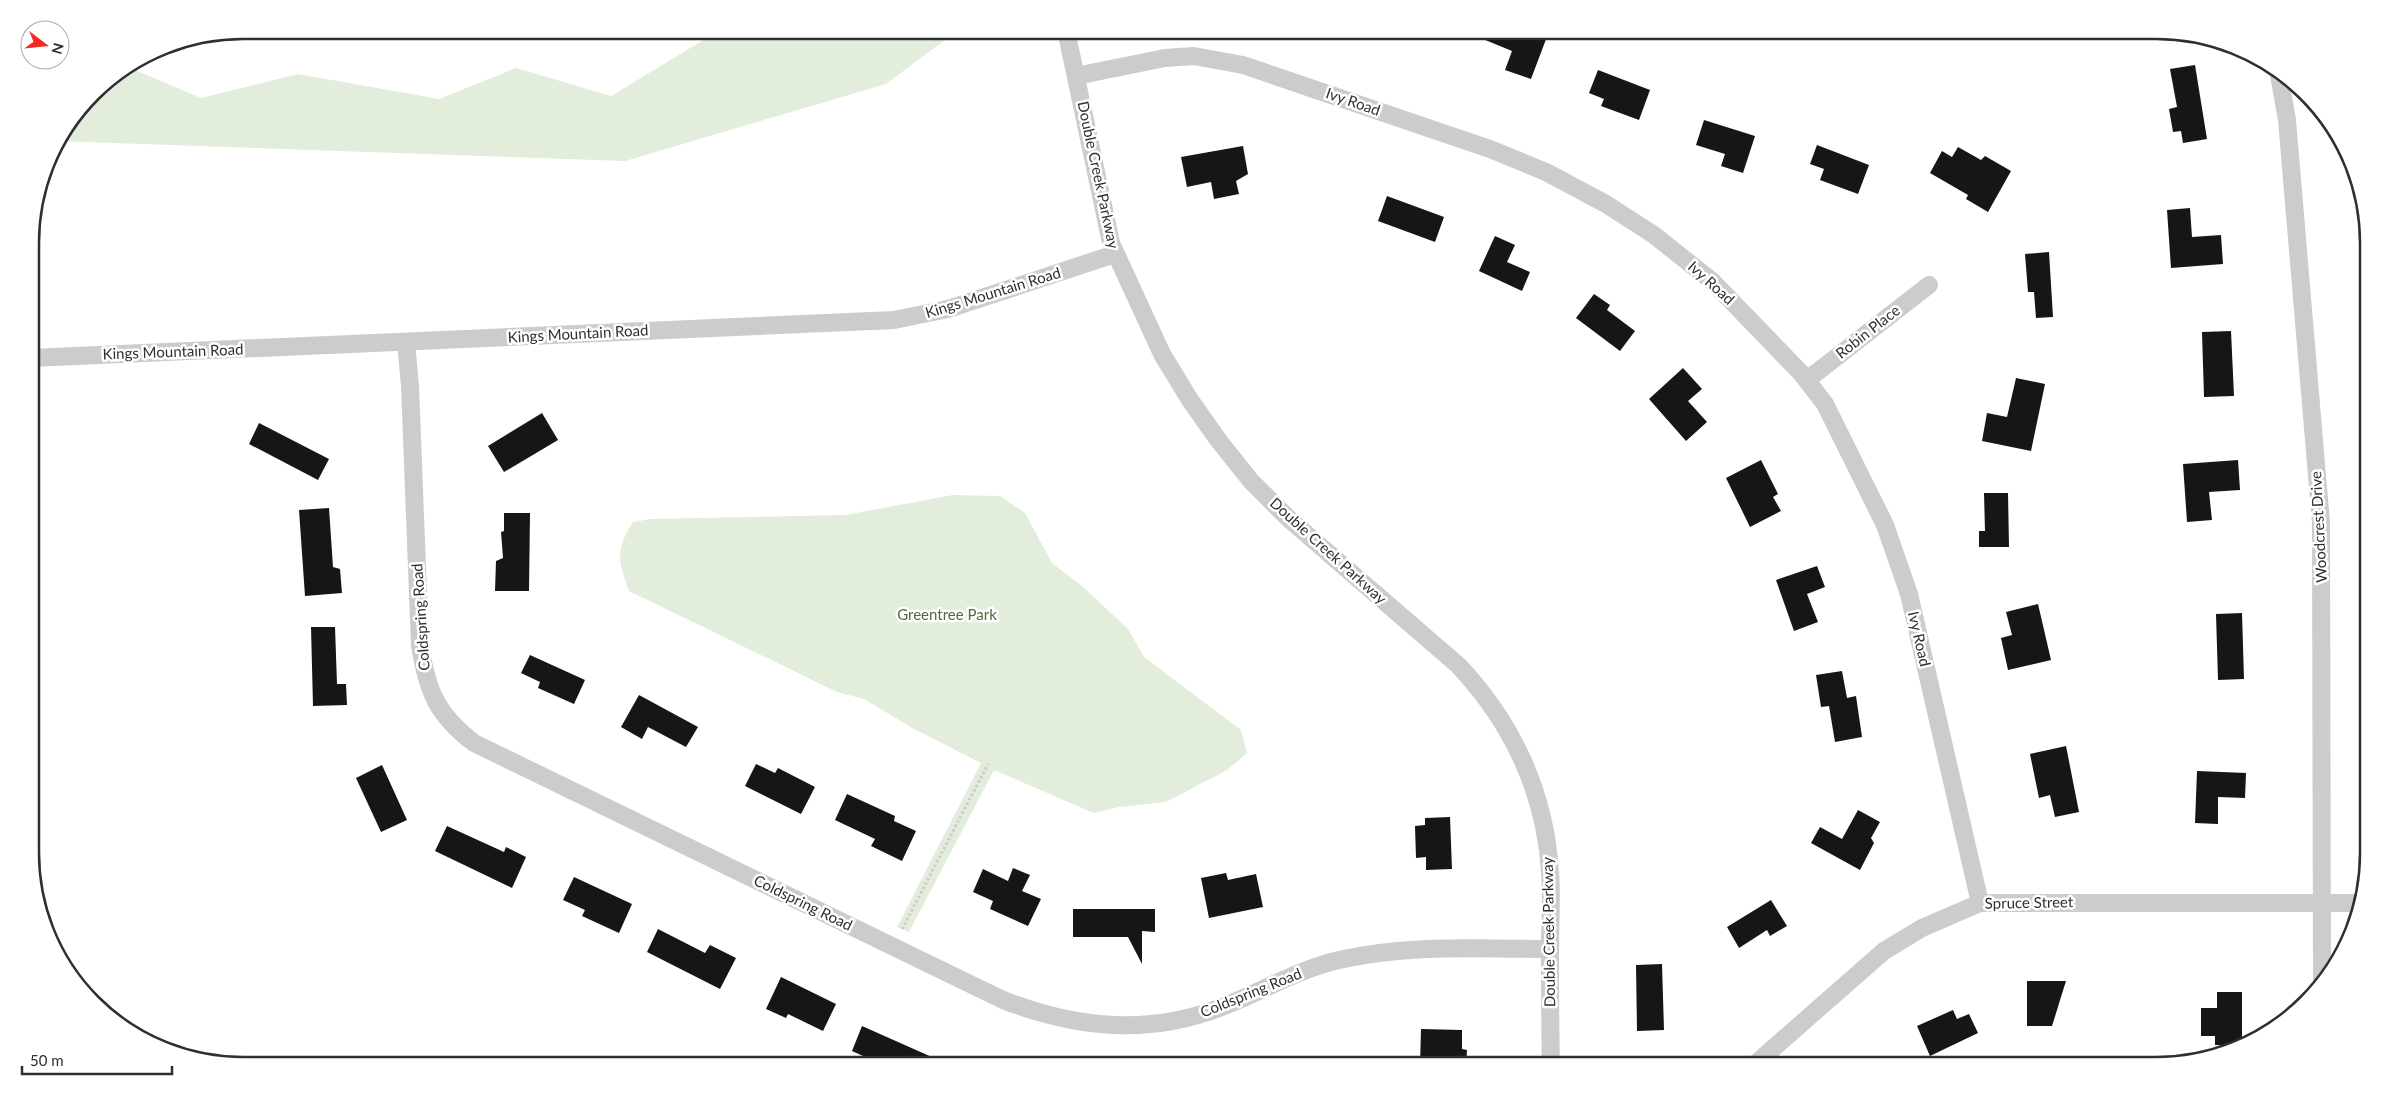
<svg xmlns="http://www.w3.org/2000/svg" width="2399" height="1096" viewBox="0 0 2399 1096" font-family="Lato,sans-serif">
	<rect width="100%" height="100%" fill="#fff"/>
	<g fill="#e3eddb">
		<polygon points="720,30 958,30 886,84 625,161 57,141 102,83 128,67 201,98 298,74 439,99 516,68 611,96"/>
		<path d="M953 495 1000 496 1025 513 1052 563 1082 586 1128 629 1144 657 1241 730 1247 753 1227 770 1166 802 1119 807 1094 813 994 770 909 932 897 927 981 763 914 729 864 699 837 692 629 591C618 561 615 550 633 522L651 519 845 515Z"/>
	</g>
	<g fill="#161616">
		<polygon points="1461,30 1536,30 1548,34 1531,79 1505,70 1512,51"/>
		<polygon points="2195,65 2207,139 2183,143 2181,131 2173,132 2169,109 2177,107 2170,69"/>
		<polygon points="1598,70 1650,90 1639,120 1601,106 1604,99 1589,93"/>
		<polygon points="1704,120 1755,136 1743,173 1721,166 1725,154 1696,145"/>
		<polygon points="1817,145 1869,165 1858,194 1820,180 1824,169 1810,164"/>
		<polygon points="1243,146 1248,174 1236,181 1239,194 1214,199 1211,182 1187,187 1181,157"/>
		<polygon points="1958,147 1981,160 1985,156 2011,171 1988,212 1966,199 1968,195 1930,173 1942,151 1952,157"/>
		<polygon points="1387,196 1444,217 1435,242 1378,221"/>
		<polygon points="2190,208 2192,237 2221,235 2223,264 2171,268 2167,210"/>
		<polygon points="1495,236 1515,245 1507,262 1530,272 1522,291 1479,271"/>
		<polygon points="2049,252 2053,317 2036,318 2034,292 2028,292 2025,254"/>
		<polygon points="1594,294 1610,305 1607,310 1635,331 1620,351 1576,318"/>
		<polygon points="2231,331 2234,396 2204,397 2202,332"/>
		<polygon points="1683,368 1702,389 1688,401 1707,422 1686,441 1649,399"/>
		<polygon points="2016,378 2045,384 2031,451 1982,441 1987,413 2007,417"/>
		<polygon points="542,413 558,440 504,472 488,446"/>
		<polygon points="259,423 329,459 318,480 249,444"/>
		<polygon points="1761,460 1778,494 1773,497 1781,511 1750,527 1726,478"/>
		<polygon points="2238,460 2240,490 2209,492 2212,520 2187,522 2183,464"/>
		<polygon points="1984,493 2008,493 2009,547 1979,547 1979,531 1985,531"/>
		<polygon points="329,508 333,567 340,569 342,593 305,596 299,510"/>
		<polygon points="504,513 530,513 529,591 495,591 496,561 503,558 501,532 504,531"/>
		<polygon points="1817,566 1825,587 1807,594 1818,622 1794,631 1776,580"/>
		<polygon points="2038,604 2051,660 2008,670 2001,638 2012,635 2006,612"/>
		<polygon points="2242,613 2244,679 2218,680 2216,614"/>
		<polygon points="311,627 335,627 337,684 346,684 347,705 313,706"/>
		<polygon points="530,655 585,680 574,704 538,688 540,682 521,673"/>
		<polygon points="1842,671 1847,698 1856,696 1862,737 1835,742 1829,706 1821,707 1816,675"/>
		<polygon points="639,695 698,727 686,747 648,727 642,739 621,727"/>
		<polygon points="2066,746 2079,812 2055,817 2050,795 2039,798 2030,754"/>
		<polygon points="756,764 775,773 778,768 815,787 801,814 745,786"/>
		<polygon points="382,765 407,820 381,832 356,778"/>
		<polygon points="2197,771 2246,773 2245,798 2218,797 2218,824 2195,823"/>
		<polygon points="847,794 895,816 894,821 916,831 902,861 871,846 875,839 835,820"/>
		<polygon points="1858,810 1880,822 1871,838 1874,843 1860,870 1811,843 1820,827 1842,839"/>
		<polygon points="1450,817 1452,869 1426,870 1426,857 1416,858 1415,826 1425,825 1425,818"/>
		<polygon points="447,826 504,852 506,847 526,857 512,888 435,851"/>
		<polygon points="1013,868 1030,875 1022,891 1041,899 1028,926 990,909 993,901 973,892 983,869 1008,881"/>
		<polygon points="1226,873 1228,880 1256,874 1263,907 1209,918 1201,878"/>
		<polygon points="574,877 632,904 619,933 582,916 585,910 563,900"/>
		<polygon points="1771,900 1787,926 1770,936 1767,930 1739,948 1727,927"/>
		<polygon points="1073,909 1155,909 1155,932 1142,931 1142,964 1128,937 1073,937"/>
		<polygon points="658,929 705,953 710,945 736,958 720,989 647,952"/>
		<polygon points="1662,964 1664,1030 1637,1031 1636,965"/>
		<polygon points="781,977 836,1004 823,1031 788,1014 786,1018 766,1009"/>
		<polygon points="2027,981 2066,981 2052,1026 2027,1026"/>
		<polygon points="2217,992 2242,992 2242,1045 2215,1045 2215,1036 2201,1036 2201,1008 2217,1008"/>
		<polygon points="1953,1010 1957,1019 1969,1014 1978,1033 1930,1056 1917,1026"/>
		<polygon points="862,1026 952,1066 885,1066 852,1051"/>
		<polygon points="1421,1029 1462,1030 1462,1049 1467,1050 1466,1066 1420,1066"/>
	</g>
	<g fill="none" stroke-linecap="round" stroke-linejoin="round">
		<polyline stroke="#ccc" stroke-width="3" stroke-dasharray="2.5 2.5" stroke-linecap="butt" points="902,929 988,764"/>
		<g stroke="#ccc" stroke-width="18">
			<path d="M1066 30 1111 243 1162 354 1190 400 1219 441 1251 481 1289 519 1459 666C1513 724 1545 792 1550 872 1552 897 1550 923 1550 948 1550 987 1550 1027 1551 1066"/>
			<polyline points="2278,69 2287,120 2321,523 2322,986"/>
			<polyline points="1076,76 1165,58 1194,56 1243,65 1490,149 1546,172 1606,204 1654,235 1712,281 1801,373 1825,404 1885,525 1909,594 1980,903"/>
			<path d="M406 342 410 386 420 645C427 691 437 715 474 743L1003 1000C1078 1029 1151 1036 1227 1005 1264 990 1300 969 1339 960 1408 944 1480 949 1550 949"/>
			<polyline points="31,358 894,320 948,309 1115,254"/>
			<polyline points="1807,380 1929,285"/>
			<polyline points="1753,1066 1884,951 1922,928 1980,903 2359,903"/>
		</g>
	</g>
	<g text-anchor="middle" stroke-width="5" stroke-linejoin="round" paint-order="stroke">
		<g font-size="15" fill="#2f2f2f" stroke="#fff">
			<text transform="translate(1353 102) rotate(19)" y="5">Ivy Road</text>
			<text transform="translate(1098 175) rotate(78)" y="5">Double Creek Parkway</text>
			<text transform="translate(1711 283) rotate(42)" y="5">Ivy Road</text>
			<text transform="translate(993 293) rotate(-17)" y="5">Kings Mountain Road</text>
			<text transform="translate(1868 332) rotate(-38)" y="5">Robin Place</text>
			<text transform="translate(578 334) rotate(-3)" y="5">Kings Mountain Road</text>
			<text transform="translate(173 352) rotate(-2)" y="5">Kings Mountain Road</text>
			<text transform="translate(2319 527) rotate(-93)" y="5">Woodcrest Drive</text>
			<text transform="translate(1328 551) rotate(42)" y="5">Double Creek Parkway</text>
			<text transform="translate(421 617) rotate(-94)" y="5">Coldspring Road</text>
			<text transform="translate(1919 639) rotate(77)" y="5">Ivy Road</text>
			<text transform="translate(803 903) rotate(26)" y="5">Coldspring Road</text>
			<text transform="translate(2029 903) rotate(-1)" y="5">Spruce Street</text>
			<text transform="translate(1549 932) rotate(-91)" y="5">Double Creek Parkway</text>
			<text transform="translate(1251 993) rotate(-22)" y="5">Coldspring Road</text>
		</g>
		<g font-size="15" fill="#4c6e38" stroke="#fff">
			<text x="947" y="620">Greentree Park</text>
		</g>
	</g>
	<path d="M0 0H2399V1096H0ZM243 39H2156A204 204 0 0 1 2360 243V853A204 204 0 0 1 2156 1057H243A204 204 0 0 1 39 853V243A204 204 0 0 1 243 39Z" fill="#fff" fill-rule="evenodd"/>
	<path fill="none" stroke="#2f2f2f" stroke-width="2.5" d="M243 39H2156A204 204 0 0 1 2360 243V853A204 204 0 0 1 2156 1057H243A204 204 0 0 1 39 853V243A204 204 0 0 1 243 39Z"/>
	<g transform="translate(45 45) rotate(106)"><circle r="24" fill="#ffffff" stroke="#acacac"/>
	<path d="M0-4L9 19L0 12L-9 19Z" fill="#f42923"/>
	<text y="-8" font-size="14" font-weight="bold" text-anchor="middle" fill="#2f2f2f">N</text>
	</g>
	<path d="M22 1066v8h150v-8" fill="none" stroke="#2f2f2f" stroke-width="2.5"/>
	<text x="30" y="1066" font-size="15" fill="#2f2f2f" stroke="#ffffff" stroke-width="4" paint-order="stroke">50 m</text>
</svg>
